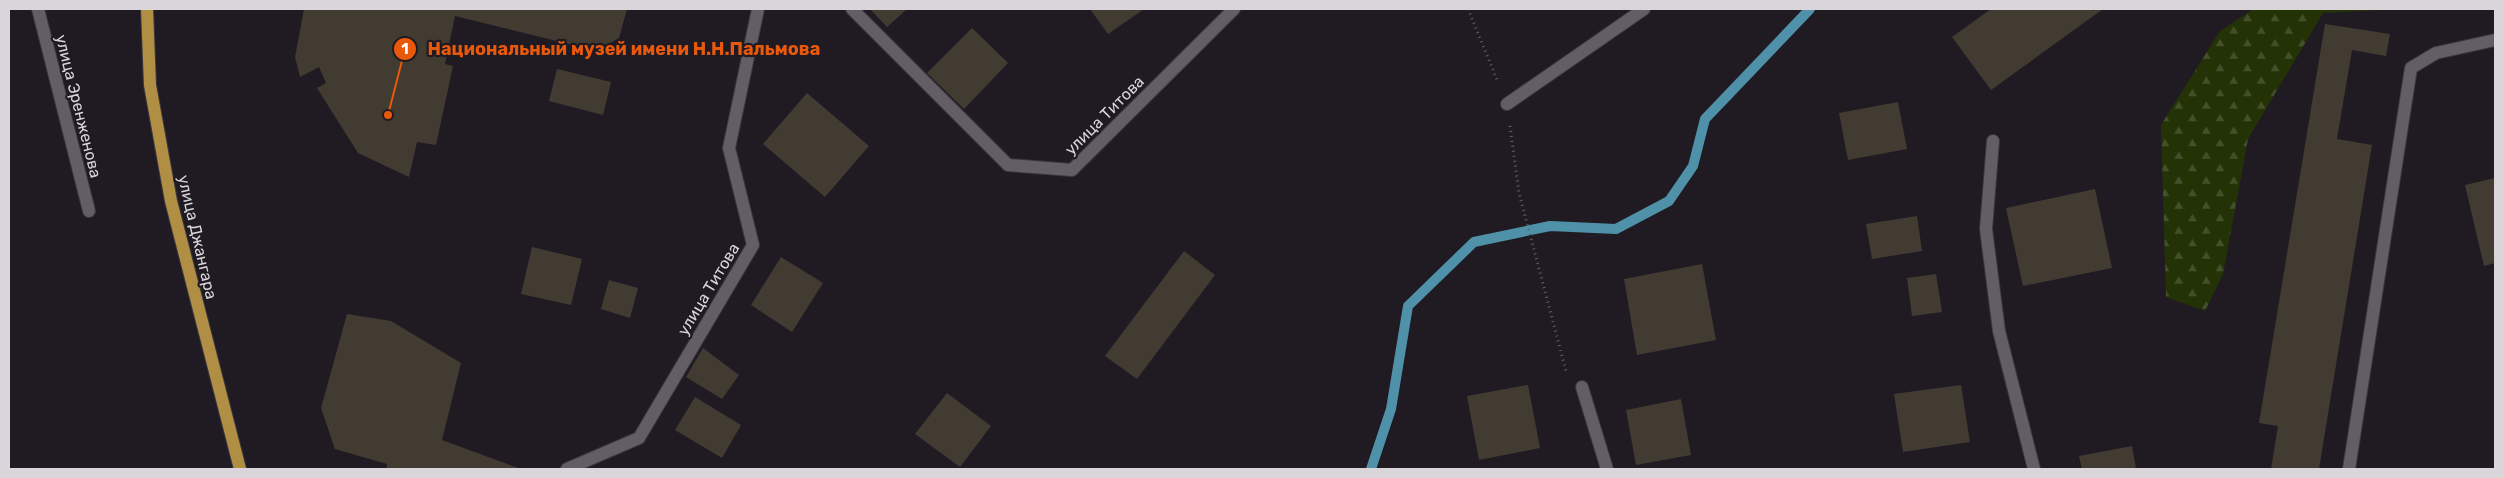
<svg xmlns="http://www.w3.org/2000/svg" width="2504" height="478" viewBox="0 0 2504 478" font-family="Rubik,sans-serif">
	<defs>
		<pattern id="forest-firs" width="22" height="20" patternUnits="userSpaceOnUse" patternTransform="scale(1.25)"><rect width="22" height="20" fill="#243306"/><path d="M5 1l3.5 6h-7zM16 11l3.5 6h-7z" fill="#43502a"/></pattern>
	</defs>
	<rect width="100%" height="100%" fill="#201b23"/>
	<polygon fill="url(#forest-firs)" points="2254,9 2398,9 2323,13 2248,139 2223,274 2205,311 2166,297 2161,125 2220,31"/>
	<g fill="none" stroke-linecap="round" stroke-linejoin="round">
		<polyline stroke="#4f91a9" stroke-width="10" points="1371,469 1391,409 1408,306 1474,242 1550,226 1616,229 1669,201 1693,166 1705,119 1810,9"/>
	</g>
	<g fill="#423b32">
		<polygon points="304,9 627,9 619,38 597,51 455,16 445,64 453,66 436,145 417,142 409,177 358,153 317,88 326,83 319,67 300,77 295,57"/>
		<polygon points="870,9 907,9 887,27"/>
		<polygon points="1090,9 1144,9 1108,34"/>
		<polygon points="1991,9 2103,9 1991,90 1952,37"/>
		<polygon points="2325,24 2390,34 2386,56 2352,50 2337,139 2372,145 2319,469 2271,469 2278,426 2259,423"/>
		<polygon points="972,28 1008,63 964,109 927,73"/>
		<polygon points="557,69 611,82 603,115 549,101"/>
		<polygon points="807,93 869,146 825,197 763,144"/>
		<polygon points="1898,102 1907,149 1848,160 1839,113"/>
		<polygon points="2495,178 2495,263 2484,266 2465,185"/>
		<polygon points="2095,189 2112,268 2023,286 2006,208"/>
		<polygon points="1917,216 1922,251 1872,259 1866,224"/>
		<polygon points="532,247 582,259 571,305 521,294"/>
		<polygon points="1184,251 1215,275 1137,379 1105,356"/>
		<polygon points="781,257 823,283 792,332 751,305"/>
		<polygon points="1702,264 1716,340 1637,355 1624,279"/>
		<polygon points="1936,274 1942,312 1912,316 1907,278"/>
		<polygon points="609,280 638,288 630,318 601,309"/>
		<polygon points="347,314 391,321 461,363 442,440 521,469 386,469 387,464 335,449 321,408"/>
		<polygon points="703,348 739,375 722,399 686,377"/>
		<polygon points="1528,385 1540,448 1479,460 1467,396"/>
		<polygon points="1961,385 1970,442 1903,452 1894,394"/>
		<polygon points="947,393 991,426 960,467 915,434"/>
		<polygon points="695,397 741,425 722,458 675,430"/>
		<polygon points="1681,399 1691,455 1636,465 1626,410"/>
		<polygon points="2132,446 2136,469 2082,469 2079,456"/>
	</g>
	<g fill="none" stroke-linecap="round" stroke-linejoin="round">
		<g stroke="#3c383e" stroke-width="14">
			<polyline id="service" points="2349,469 2411,68 2436,53 2495,40"/>
		</g>
		<g stroke="#3c383e" stroke-width="14">
			<g id="minor">
				<polyline points="38,9 89,211"/>
				<polyline points="852,9 1008,165 1072,170 1234,9"/>
				<polyline points="1507,104 1644,9"/>
				<polyline points="1993,141 1986,229 1999,331 2034,469"/>
				<polyline points="1582,387 1607,469"/>
				<polyline points="567,469 639,438 753,245 729,148 758,9"/>
			</g>
		</g>
		<g stroke="#3c383e" stroke-width="14">
			<polyline id="primary" points="147,9 150,85 171,201 240,469"/>
		</g>
		<g stroke="#656168" stroke-width="3" stroke-dasharray="1 4" stroke-linecap="butt">
			<polyline points="1468,9 1498,82"/>
			<polyline points="1510,126 1519,193 1566,371"/>
		</g>
		<use href="#service" stroke="#635d66" stroke-width="12"/>
		<use href="#minor" stroke="#635d66" stroke-width="12"/>
		<use href="#primary" stroke="#b08e43" stroke-width="12"/>
	</g>
	<g text-anchor="middle" stroke-width="4.5" stroke-linejoin="round" paint-order="stroke">
		<g font-size="16" fill="#d9d5db" stroke="#201b23">
			<text transform="translate(79 106) rotate(76)" y="6">улица Эренженова</text>
			<text transform="translate(1104 115) rotate(-45)" y="6">улица Титова</text>
			<text transform="translate(198 237) rotate(77)" y="6">улица Джангара</text>
			<text transform="translate(708 289) rotate(-59)" y="6">улица Титова</text>
		</g>
	</g>
	<path fill="none" stroke="#e8590c" stroke-width="2" d="M388 115L405 49"/>
	<g fill="#e8590c" stroke="#201b23" stroke-width="2">
		<circle cx="388" cy="115" r="5"/>
		<circle cx="405" cy="49" r="12"/>
	</g>
	<g font-size="15" text-anchor="middle" font-weight="bold" fill="#fff">
		<text x="405" y="54">1</text>
	</g>
	<g font-size="18" text-anchor="middle" font-weight="bold" fill="#e8590c" stroke="#201b23" stroke-width="4.5" stroke-linejoin="round" paint-order="stroke">
		<text x="624" y="55">Национальный музей имени Н.Н.Пальмова</text>
	</g>
	<rect width="2504" height="478" fill="none" stroke="#d9d5db" stroke-width="20"/>
</svg>
